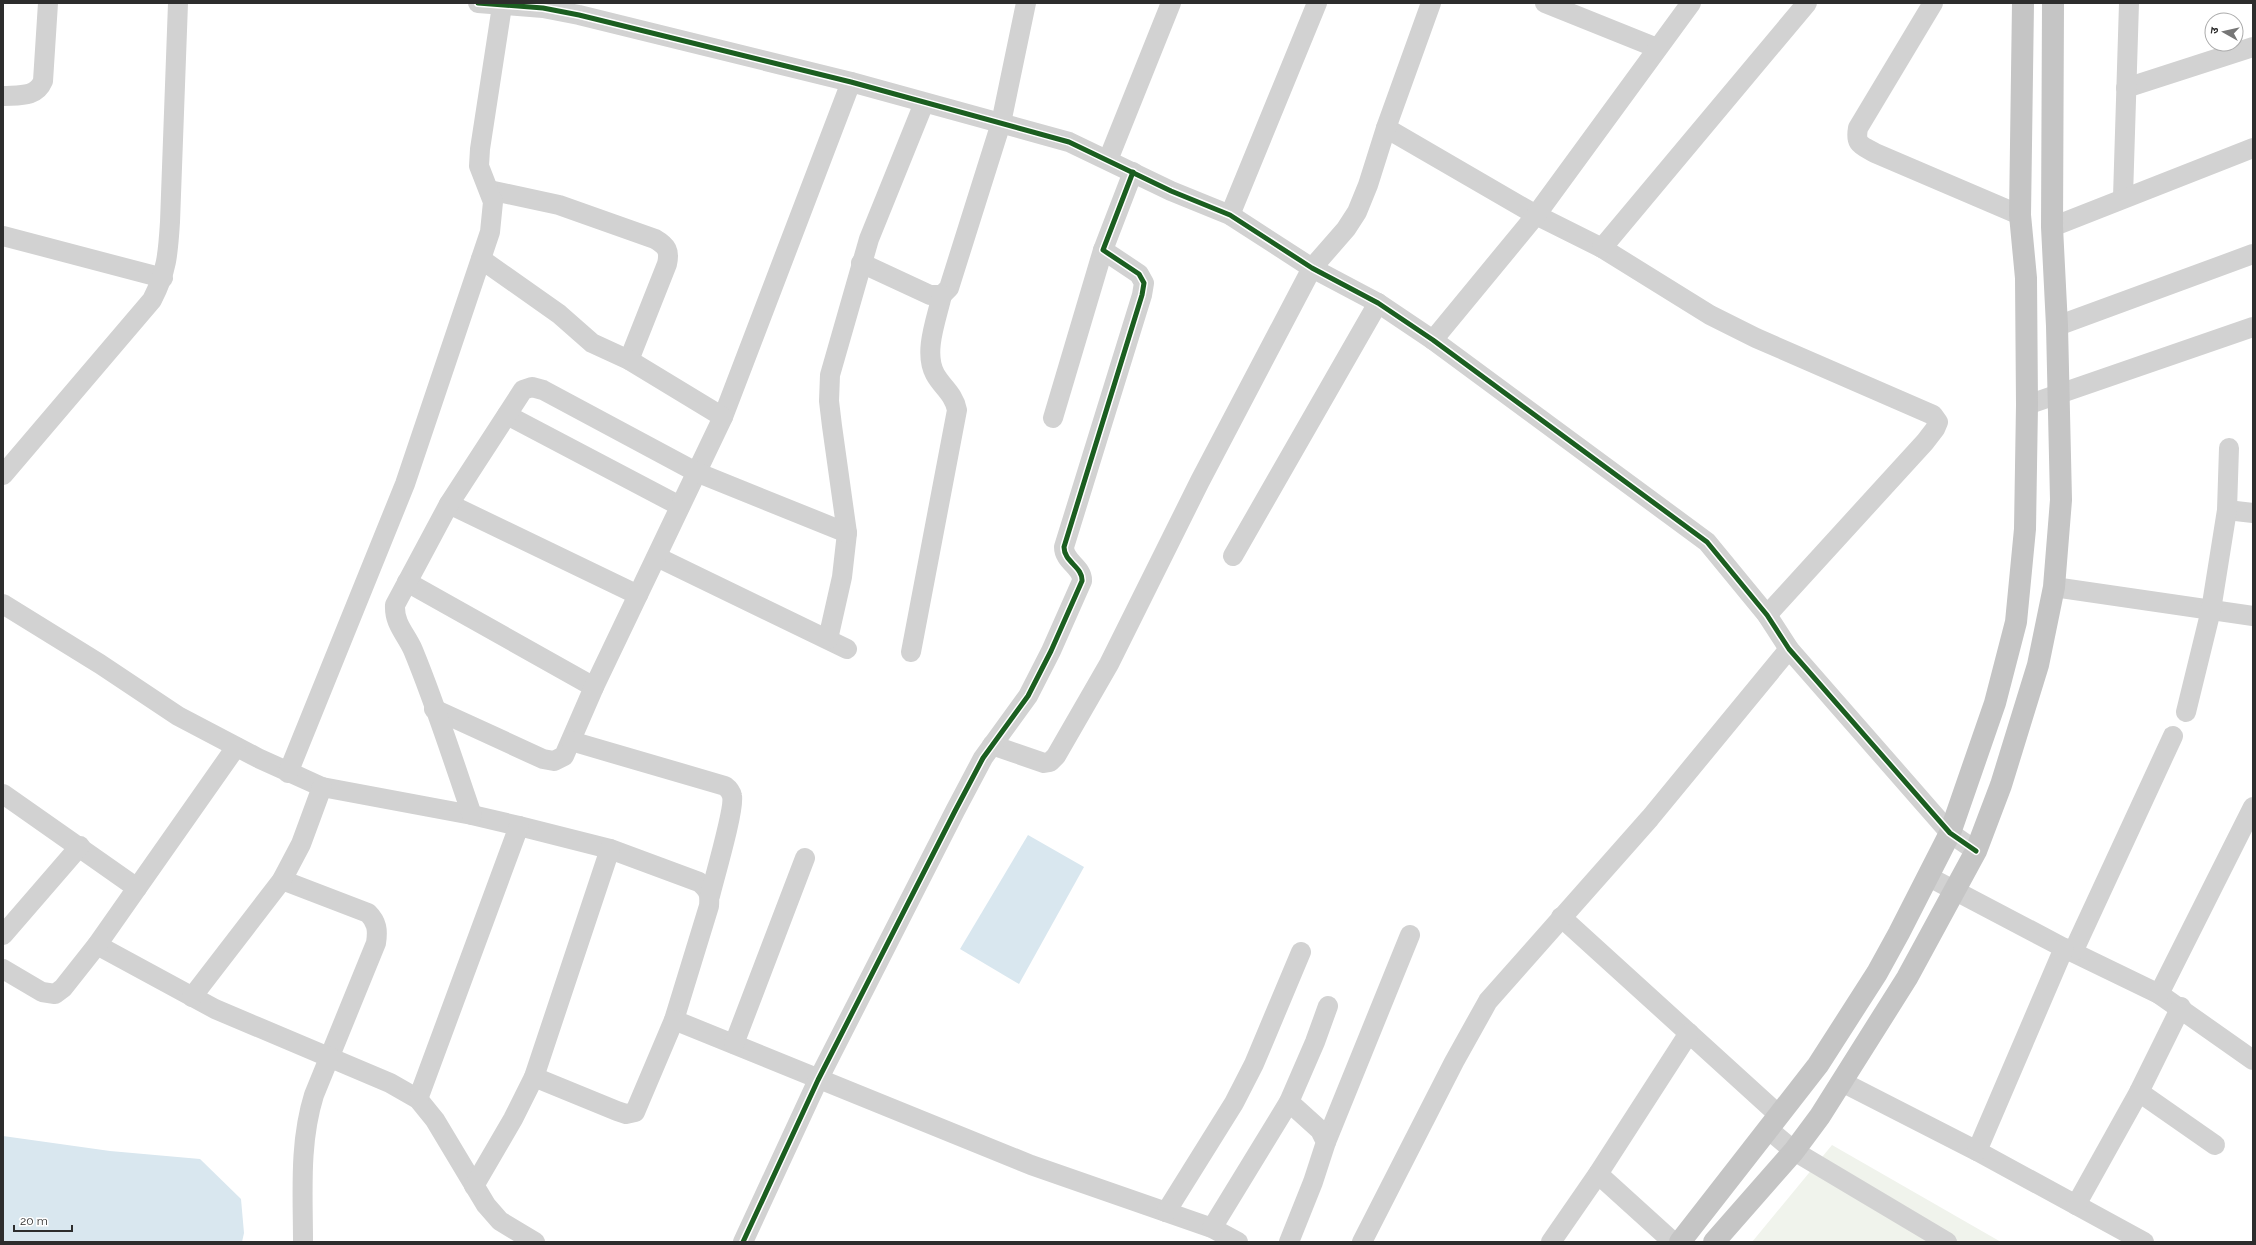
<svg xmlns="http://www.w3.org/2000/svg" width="2256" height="1245" viewBox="0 0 2256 1245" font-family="Raleway,'Noto Sans Devanagari',sans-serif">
	<rect width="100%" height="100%" fill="#fff"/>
	<polygon fill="#f0f3ec" points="1832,1145 2001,1242 1752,1242"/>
	<g fill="#d9e7ef">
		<polygon points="1028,835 1084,867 1019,984 960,949"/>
		<polygon points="3,1136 110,1151 200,1159 241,1199 244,1233 242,1242 3,1242"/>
	</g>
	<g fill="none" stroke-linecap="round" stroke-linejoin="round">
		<g stroke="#d2d2d2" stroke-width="20">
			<polyline points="478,3 543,8 579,15 851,82 1069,142 1171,191 1230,215 1312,268 1378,303 1433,340 1707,542 1767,615 1789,649 1950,833 1976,851"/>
			<polyline points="1545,3 1657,48"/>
			<path d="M1933 3 1858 128C1855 145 1861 145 1875 153L2020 215"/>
			<polyline points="2126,88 2253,47"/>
			<path d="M3 96C19 95 36 98 43 81L48 3"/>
			<polyline points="1386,128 1536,215 1602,248 1710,315 1756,338 1933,415 1938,422 1935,429 1925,442 1767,615"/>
			<polyline points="1108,160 1171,3"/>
			<path d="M489 190 559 205 655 239C667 246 670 251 667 264L629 360"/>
			<polyline points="2123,197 2129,3"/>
			<polyline points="1230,215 1317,3"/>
			<polyline points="2052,227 2253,148"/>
			<polyline points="3,236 163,278"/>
			<polyline points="1602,248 1807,3"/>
			<polyline points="861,263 930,295 942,295 949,288 1001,123 1026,3"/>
			<polyline points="2057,326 2253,254"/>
			<polyline points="1433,340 1536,215 1691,3"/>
			<polyline points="2027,405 2253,327"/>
			<polyline points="507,415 680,506"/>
			<polyline points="723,417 851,82"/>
			<polyline points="1053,418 1103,250"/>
			<path d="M3 475 152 300C167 271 168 254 170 222L178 3"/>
			<polyline points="449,504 638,595"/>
			<polyline points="2227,510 2253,513"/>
			<polyline points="1233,556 1378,303"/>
			<polyline points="657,557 847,649"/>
			<polyline points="407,582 594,687"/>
			<polyline points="2054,587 2253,616"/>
			<path d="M3 604 100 664 178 716 258 758 322 787 472 815 519 826 610 849 699 882C709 890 710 894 709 906L674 1020 635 1112 626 1114 617 1111 534 1077"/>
			<polyline points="828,639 842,577 847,533 832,426 829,401 830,375 869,239 924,103"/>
			<path d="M911 652 957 410C954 394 942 387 935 374 923 352 937 318 942 295"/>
			<polyline points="434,709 543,759 554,761 564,756 594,687 723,417 629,360 592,343 559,314 481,259"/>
			<polyline points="2186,712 2211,610 2227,510 2229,448"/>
			<path d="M571 741 725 786C729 789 731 791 732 796 735 808 714 879 710 896"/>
			<polyline points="992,745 1044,763 1050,762 1056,756 1109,664 1200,481 1312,268 1346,229 1357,212 1368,185 1386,128 1431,3"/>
			<polyline points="288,773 405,484 490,232 493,202 479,166 480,149 502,6"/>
			<polyline points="3,794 137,888"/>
			<path d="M472 815C453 760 435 703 413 650 406 634 394 624 395 605L449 504 523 390 532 387 543 390 696 472 847 533"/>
			<polyline points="1929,877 2064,948 2159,994 2253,1060"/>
			<path d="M282 880 368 913C377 922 378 930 376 943L314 1095C299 1143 303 1193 303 1242"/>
			<polyline points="1561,917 1779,1115"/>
			<polyline points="3,935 80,846"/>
			<polyline points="97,945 215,1009 390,1083 418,1099 435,1120 486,1205 500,1221 535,1242"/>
			<polyline points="2073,952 2173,736"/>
			<polyline points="3,969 42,992 55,994 63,988 97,945 236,747"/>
			<polyline points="2159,994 2253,807"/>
			<polyline points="192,997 282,880 301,844 322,787"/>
			<polyline points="674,1020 1031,1165 1212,1228 1238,1242"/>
			<polyline points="734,1044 805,858"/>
			<polyline points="1842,1082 1977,1151 2144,1242"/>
			<polyline points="2139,1092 2215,1145"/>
			<polyline points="418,1099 519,826"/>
			<polyline points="1768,1129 1794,1151 1947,1242"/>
			<polyline points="1326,1142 1410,935"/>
			<polyline points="1977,1151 2064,948"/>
			<polyline points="1598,1174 1673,1242"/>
			<polyline points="474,1186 513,1119 534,1077 610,849"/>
			<polyline points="2076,1205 2139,1092 2181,1007"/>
			<polyline points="1166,1212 1234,1103 1254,1064 1301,952"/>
			<polyline points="1212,1228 1289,1102 1315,1042 1328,1006"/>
			<path d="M743 1242 818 1080 955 811 983 758 1028 696 1051 651 1082 581C1083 567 1064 562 1064 547L1142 295 1144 283 1139 274 1103 250 1133 172"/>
			<polyline points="1289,1242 1313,1182 1326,1142 1320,1130 1289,1102"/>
			<polyline points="1362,1242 1454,1062 1488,1001 1650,818 1789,649"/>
			<polyline points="1551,1242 1598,1174 1689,1033"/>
		</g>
		<g stroke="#c5c5c5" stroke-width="22">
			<polyline points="1680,1242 1818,1065 1877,973 1899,933 1950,833 1995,703 2016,622 2025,529 2027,405 2026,278 2020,215 2023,3"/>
			<polyline points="1714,1242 1794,1151 1820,1116 1907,978 1976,851 2001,785 2038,665 2054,587 2061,500 2057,326 2052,227 2053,3"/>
		</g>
		<g stroke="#fff" stroke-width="8">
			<g id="cycleway">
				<polyline points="478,3 543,8 579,15 851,82 1069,142 1171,191 1230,215 1312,268 1378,303 1433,340 1707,542 1767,615 1789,649 1950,833 1976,851"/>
				<path d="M743 1242 818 1080 955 811 983 758 1028 696 1051 651 1082 581C1083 567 1064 562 1064 547L1142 295 1144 283 1139 274 1103 250 1133 172"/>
			</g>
		</g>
		<use href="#cycleway" stroke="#1b5e20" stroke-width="5"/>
	</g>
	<rect width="2256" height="1245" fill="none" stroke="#2d2d2d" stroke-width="8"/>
	<g transform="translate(2224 32) rotate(278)"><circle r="19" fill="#ffffff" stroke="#ababab"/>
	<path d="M0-3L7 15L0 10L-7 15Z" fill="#767676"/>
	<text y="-6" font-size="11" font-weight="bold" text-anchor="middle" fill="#2d2d2d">उ</text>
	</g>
	<path d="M14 1225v6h58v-6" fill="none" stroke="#2d2d2d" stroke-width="2"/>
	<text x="20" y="1225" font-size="12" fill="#2d2d2d" stroke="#ffffff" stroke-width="3" paint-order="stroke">20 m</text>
</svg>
